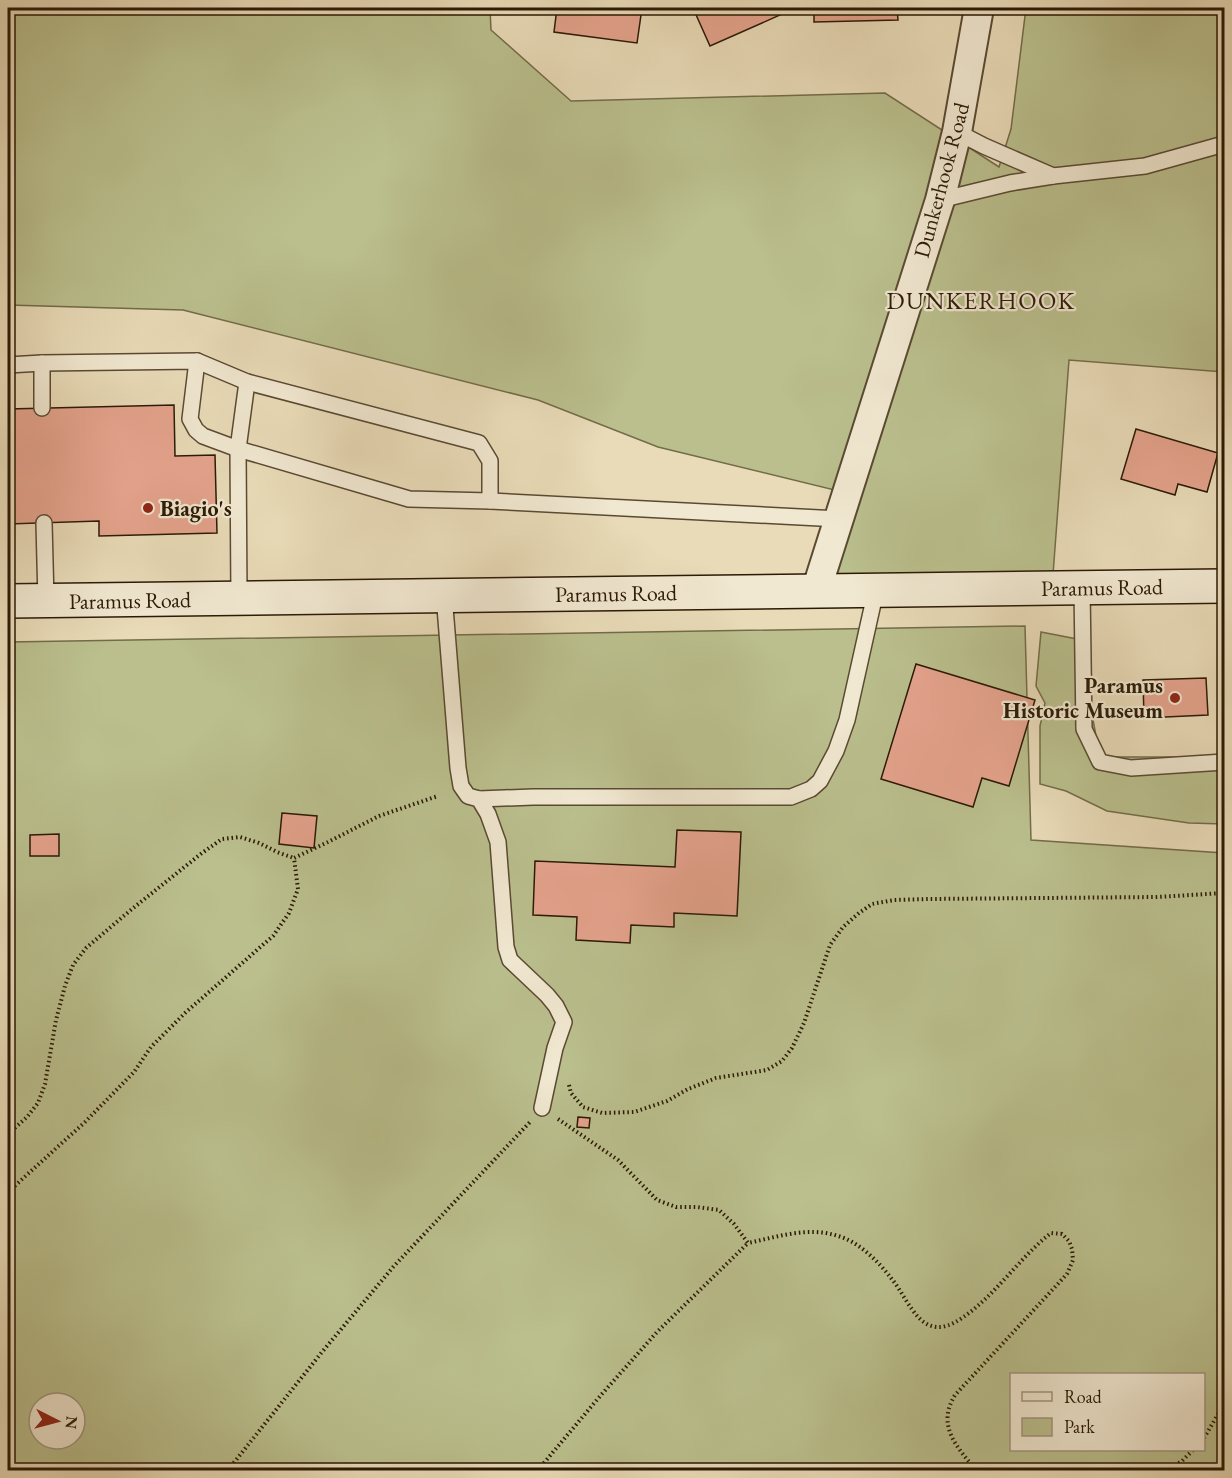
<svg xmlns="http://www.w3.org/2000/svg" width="1232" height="1478" viewBox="0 0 1232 1478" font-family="'EB Garamond',serif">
	<rect width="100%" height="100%" fill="#e9dbb8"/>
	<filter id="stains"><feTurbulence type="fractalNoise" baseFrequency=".00333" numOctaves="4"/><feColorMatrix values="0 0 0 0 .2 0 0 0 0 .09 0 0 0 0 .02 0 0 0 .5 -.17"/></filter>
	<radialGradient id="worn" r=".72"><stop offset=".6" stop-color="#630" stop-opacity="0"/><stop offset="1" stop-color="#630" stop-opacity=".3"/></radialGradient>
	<g fill="#babf8d" stroke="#726c49" stroke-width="1.5" fill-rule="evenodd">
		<polygon points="8,8 490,8 491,30 571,101 885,93 999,167 1011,129 1026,8 1224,8 1224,372 1069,360 1052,588 816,591 847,493 658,447 538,400 183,310 8,305"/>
		<path d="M1025 626 1031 840 1224 853V1470H8V642ZM1012 1374H1204V1450H1012ZM39 1403H75V1439H39Z"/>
		<polygon points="1041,632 1082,640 1090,704 1100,757 1224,757 1224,824 1189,823 1107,811 1066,791 1040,784 1040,726 1045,703 1036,686"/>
	</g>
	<g fill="#e5a38d" stroke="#2a1905" stroke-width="1.5">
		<polygon points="557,8 642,8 637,43 554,32"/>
		<polygon points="693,8 787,8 789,11 710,46"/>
		<polygon points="814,8 897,8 898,20 814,22"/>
		<polygon points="174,405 175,456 215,455 217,533 99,536 99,521 8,524 8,409"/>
		<polygon points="1136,429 1218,453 1207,492 1178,484 1175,495 1121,479"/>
		<polygon points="916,664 1035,700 1009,786 982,778 973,807 881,779"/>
		<polygon points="1206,678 1208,715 1144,718 1143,680"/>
		<polygon points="282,813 317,816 314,848 279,844"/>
		<polygon points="677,830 741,832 737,916 674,913 674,927 631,925 630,943 576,940 577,917 533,915 535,861 675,867"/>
		<polygon points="59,834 59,856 30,856 30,835"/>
		<polygon points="578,1117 590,1118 589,1128 577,1127"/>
	</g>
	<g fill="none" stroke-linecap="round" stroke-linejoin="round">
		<g stroke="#5a4a32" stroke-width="18">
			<g id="service">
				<polyline points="957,132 984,146 1053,176"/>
				<polyline points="940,200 1010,183 1053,176 1145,166 1224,144"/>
				<polyline points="197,361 190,419 196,430 203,436 238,449 409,499 490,501 839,519"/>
				<polyline points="8,365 42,363 197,361 247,382 479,443 490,461 490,501"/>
				<polyline points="42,408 42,363"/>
				<polyline points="44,523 46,601"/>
				<polyline points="1082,588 1084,729 1100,762 1131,768 1224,762"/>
				<polyline points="444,595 458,768 461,786 468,796 479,799 488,814 498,842 506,947 510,960 547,995 556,1006 564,1022 555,1048 542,1108"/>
				<polyline points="239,598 238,449 247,382"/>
				<polyline points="479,799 533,797 791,797 811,789 820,781 836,751 847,720 876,590"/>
			</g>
		</g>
		<g stroke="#5a4a32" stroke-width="32">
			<polyline id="minor" points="816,591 940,200 957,132 979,8"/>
		</g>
		<g stroke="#2a1905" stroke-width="36">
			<polyline id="secondary" points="8,601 1224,586"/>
		</g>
		<g stroke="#2a1905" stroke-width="4" stroke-dasharray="1.5 3" stroke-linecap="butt">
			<polyline points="569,1085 571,1093 583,1107 602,1113 634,1112 667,1101 688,1089 716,1078 767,1070 782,1061 792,1048 804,1023 830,945 843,927 859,913 872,904 894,900 929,899 1157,897 1224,893"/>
			<path d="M558 1119 618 1160 657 1200 676 1207H697L719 1210 734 1224 748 1243C777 1237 808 1226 838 1236 859 1242 878 1261 891 1278 911 1302 921 1346 962 1318 995 1296 1019 1258 1051 1233L1062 1234 1069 1241 1072 1249 1073 1260 1067 1274 955 1395C936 1426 957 1447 976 1470"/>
			<polyline points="8,1134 27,1117 38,1103 45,1084 56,1020 65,986 73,965 86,948 132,909 202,853 222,839 240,837 259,843 277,852 294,858"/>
			<polyline points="8,1192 85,1122 134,1072 151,1047 185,1013 273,936 289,913 298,889 294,858 328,842 379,816 438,796"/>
			<polyline points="1204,1438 1224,1404"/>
			<polyline points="228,1470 322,1352 394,1266 530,1122"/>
			<polyline points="538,1470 601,1395 657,1332 748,1243"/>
			<polyline points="1167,1470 1182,1461 1193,1450"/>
		</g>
		<use href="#service" stroke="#f1e8d1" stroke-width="15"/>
		<use href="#minor" stroke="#f1e8d1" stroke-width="28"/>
		<use href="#secondary" stroke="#f1e8d1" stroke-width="33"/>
	</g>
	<g fill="#8f2418" stroke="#f1e8d1" stroke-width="2">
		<circle cx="148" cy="508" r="6"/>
		<circle cx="1175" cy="698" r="6"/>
	</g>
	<g text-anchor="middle" stroke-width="4.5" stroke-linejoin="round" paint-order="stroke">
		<g font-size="22" fill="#2a1905" stroke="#f1e8d1">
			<text transform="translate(941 180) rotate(-75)" y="8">Dunkerhook Road</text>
			<text transform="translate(1102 587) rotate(-1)" y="8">Paramus Road</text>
			<text transform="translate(616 593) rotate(-1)" y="8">Paramus Road</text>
			<text transform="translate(130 600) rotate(-1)" y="8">Paramus Road</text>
		</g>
		<g font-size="22" font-weight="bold" fill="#2a1905" stroke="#f1e8d1" text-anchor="start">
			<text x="160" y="516">Biagio's</text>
			<text x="1163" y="693" text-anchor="end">Paramus<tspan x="1163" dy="25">Historic Museum</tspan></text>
		</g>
		<g font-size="24" letter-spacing="1.5" fill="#2a1905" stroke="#f1e8d1">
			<text x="981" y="309">DUNKERHOOK</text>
		</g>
	</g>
	<rect width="1232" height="1478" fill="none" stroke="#e9dbb8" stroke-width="30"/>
	<rect x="9" y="9" width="1214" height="1460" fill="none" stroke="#2a1905" stroke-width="3"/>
	<rect x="15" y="15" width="1202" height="1448" fill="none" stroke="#2a1905" stroke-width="1.5"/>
	<rect x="1010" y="1373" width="195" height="78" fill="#f1e8d1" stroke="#a1957f" stroke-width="1.5"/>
	<rect x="1022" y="1392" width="30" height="9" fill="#f1e8d1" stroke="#a1957f" stroke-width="1.5"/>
	<text x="1064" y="1403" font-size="18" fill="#2a1905">Road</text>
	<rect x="1022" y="1418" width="30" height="18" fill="#babf8d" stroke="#a1957f" stroke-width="1.5"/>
	<text x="1064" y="1433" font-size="18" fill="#2a1905">Park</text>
	<g transform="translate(57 1421) rotate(96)"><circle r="28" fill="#f1e8d1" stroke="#a1957f" stroke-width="1.5"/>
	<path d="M0-4.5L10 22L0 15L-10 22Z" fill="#8f2418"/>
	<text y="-9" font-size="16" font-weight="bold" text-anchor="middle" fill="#2a1905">N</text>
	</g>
	<rect width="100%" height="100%" filter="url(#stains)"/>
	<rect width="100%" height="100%" fill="url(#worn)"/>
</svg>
